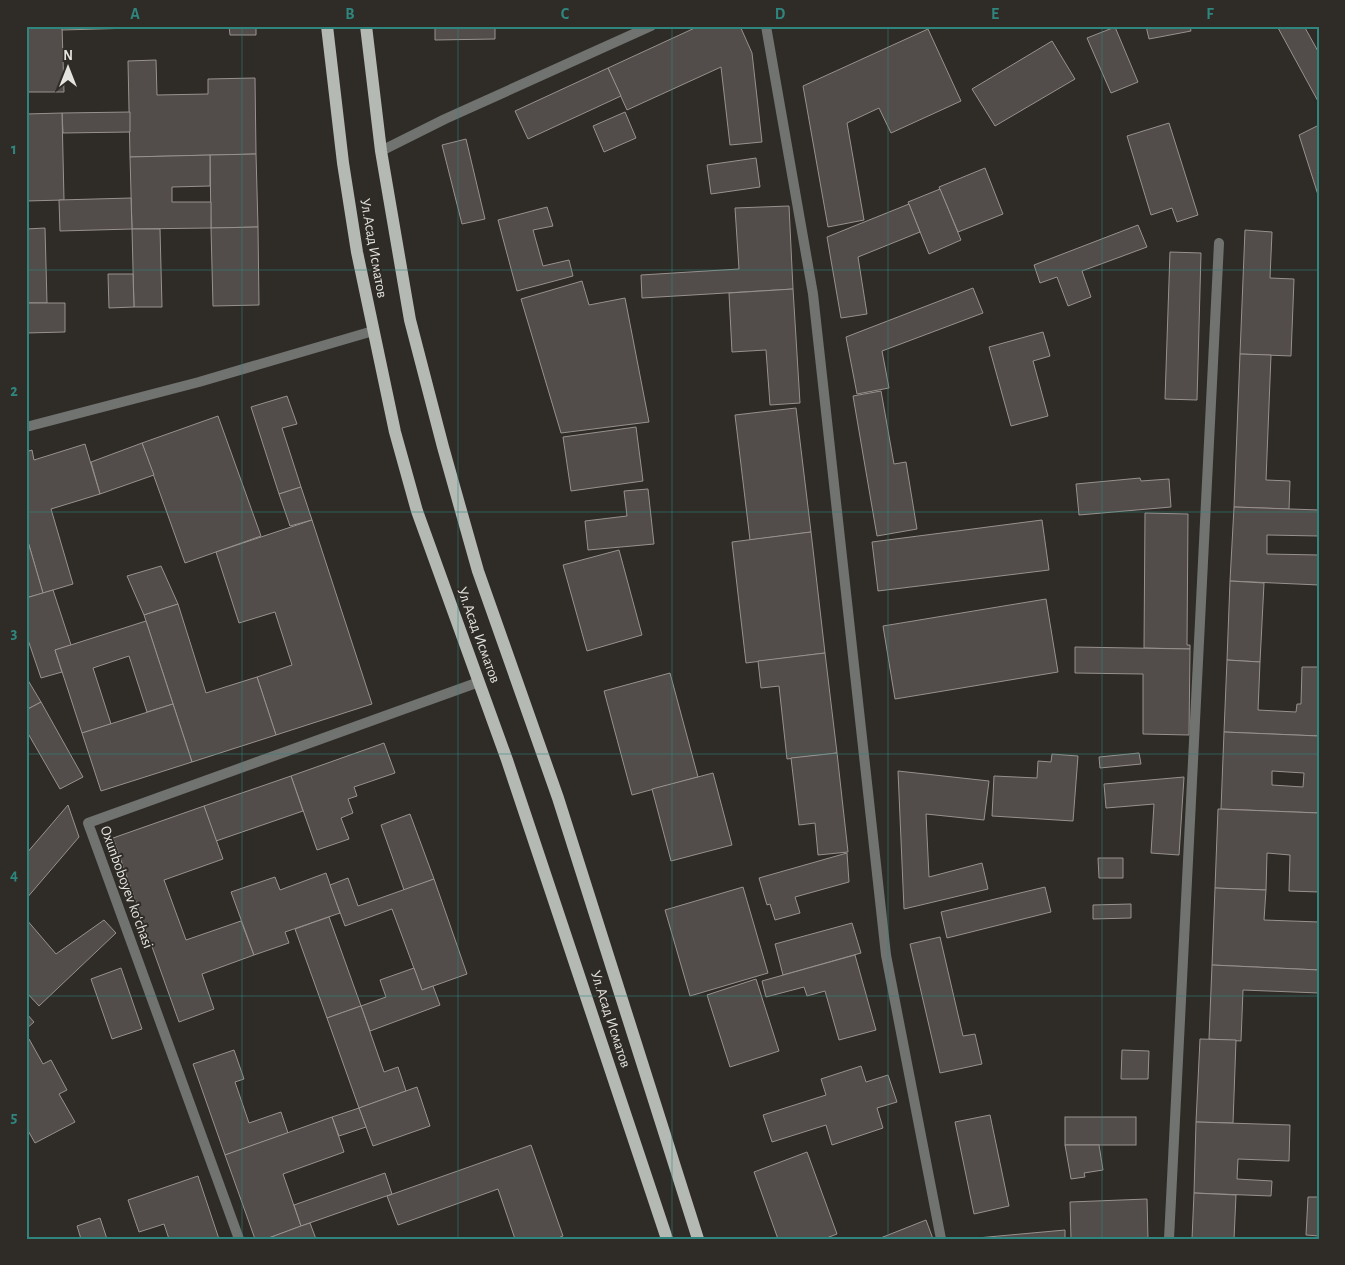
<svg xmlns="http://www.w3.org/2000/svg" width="1345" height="1265" viewBox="0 0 1345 1265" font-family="'Alegreya Sans',sans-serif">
	<rect width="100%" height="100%" fill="#2f2c27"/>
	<g fill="#524c4a" stroke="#98918e" fill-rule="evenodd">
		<polygon points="26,26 62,26 64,92 26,92"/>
		<polygon points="62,26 134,26 134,28 62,30"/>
		<polygon points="229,26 256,26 256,35 230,35"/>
		<polygon points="435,26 495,26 495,39 435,40"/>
		<polygon points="699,26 740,26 752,53 762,142 730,145 721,67 627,110 608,68"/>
		<polygon points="1146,26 1190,26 1191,31 1149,39"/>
		<polygon points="1277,26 1304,26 1319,53 1319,103"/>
		<polygon points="1115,27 1138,82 1111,93 1087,38"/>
		<polygon points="928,29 961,101 891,133 879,108 847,123 864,220 828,227 803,86"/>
		<polygon points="1052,41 1075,79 995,126 972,89"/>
		<polygon points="156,60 157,95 208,94 208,79 255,78 256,154 130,157 128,61"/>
		<polygon points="608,68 621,96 528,139 515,111"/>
		<polygon points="130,112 130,132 63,133 62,113"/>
		<polygon points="625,112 636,138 604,152 593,126"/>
		<polygon points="62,113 64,200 26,201 26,114"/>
		<polygon points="1169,123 1198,215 1177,222 1172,208 1151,215 1127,136"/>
		<polygon points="1319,125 1319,198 1299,135"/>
		<polygon points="466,139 485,219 462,224 442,145"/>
		<polygon points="256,154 258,227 211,228 210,155"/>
		<polygon points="210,155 210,186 172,187 172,202 211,202 211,228 132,229 130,157"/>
		<polygon points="756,158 760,187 711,194 707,165"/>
		<polygon points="985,168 1003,214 958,232 939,187"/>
		<polygon points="940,189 961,240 929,254 908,202"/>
		<polygon points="131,198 132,229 60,231 59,200"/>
		<polygon points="909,204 920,232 858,257 867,314 841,318 827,237"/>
		<polygon points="789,206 793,289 642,298 641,275 739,269 735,208"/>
		<polygon points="547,207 553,226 533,230 543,266 569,260 573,276 517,291 498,220"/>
		<polygon points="1138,225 1147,247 1082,271 1091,297 1068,306 1057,277 1040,283 1034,265"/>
		<polygon points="258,227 259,305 213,306 211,228"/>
		<polygon points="45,228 47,303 26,303 26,229"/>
		<polygon points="132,229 160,229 162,307 134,307"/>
		<polygon points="1245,230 1272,232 1270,278 1294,279 1291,356 1240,354"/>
		<polygon points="1170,252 1201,253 1197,400 1165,399"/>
		<polygon points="108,274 133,274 134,307 109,308"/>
		<polygon points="582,281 589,305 625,298 649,422 561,433 521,299"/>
		<polygon points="973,288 983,313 882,351 889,388 857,394 846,337"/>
		<polygon points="793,289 800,403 770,405 766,350 732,352 729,293"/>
		<polygon points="26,303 65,303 65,332 26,333"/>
		<polygon points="1043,332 1050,356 1033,361 1048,416 1011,426 989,347"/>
		<polygon points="1240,354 1271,355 1266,480 1290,481 1289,509 1234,507"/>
		<polygon points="881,391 894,464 906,462 917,529 877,536 853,396"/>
		<polygon points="287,396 297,424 282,428 301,487 279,494 251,407"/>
		<polygon points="796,408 811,532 750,540 735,415"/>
		<polygon points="218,416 261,536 185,563 142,443"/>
		<polygon points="636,427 643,481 571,491 563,437"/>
		<polygon points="142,443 154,475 100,494 91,462"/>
		<polygon points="85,444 100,494 51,509 73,584 43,593 26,535 26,452 32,450 34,460"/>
		<polygon points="1140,478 1141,481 1169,479 1171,507 1079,515 1076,484"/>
		<polygon points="301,487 312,520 290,526 279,494"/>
		<polygon points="648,489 654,544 588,550 585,521 627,516 624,491"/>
		<polygon points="1234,507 1319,510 1319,536 1267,535 1267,554 1319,555 1319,585 1230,581"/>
		<polygon points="1145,513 1188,514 1187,645 1190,645 1190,649 1144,648"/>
		<polygon points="312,520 372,704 276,735 257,677 292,665 275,612 239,623 216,552"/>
		<polygon points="1042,520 1049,570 878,591 872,542"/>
		<polygon points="811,532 825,653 746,663 732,542"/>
		<polygon points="26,535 43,593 26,598"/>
		<polygon points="619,550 642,635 587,651 563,565"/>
		<polygon points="161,566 178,604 144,615 127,576"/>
		<polygon points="1230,581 1264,583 1260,662 1227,660"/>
		<polygon points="53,590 71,645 55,650 62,672 41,678 26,634 26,598"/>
		<polygon points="1046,599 1058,672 895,699 883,626"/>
		<polygon points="178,604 206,693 257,677 276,735 192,762 144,615"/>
		<polygon points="146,621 173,704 147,712 129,656 93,668 111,724 82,733 55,650"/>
		<polygon points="1075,647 1190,649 1189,735 1143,734 1143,674 1075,673"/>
		<polygon points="825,653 837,753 787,759 779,686 761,688 758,661"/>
		<polygon points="1227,660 1260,662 1258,710 1296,712 1297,704 1301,704 1302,667 1319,667 1319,736 1224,732"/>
		<polygon points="670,673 698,777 632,795 604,691"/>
		<polygon points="26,677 41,702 26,710"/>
		<polygon points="41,702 83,777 60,789 26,730 26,710"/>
		<polygon points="173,704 192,762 101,791 82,733"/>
		<path d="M1224 732 1319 736V813L1221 809ZM1272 771 1304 773 1303 787 1272 785Z"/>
		<polygon points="384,743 395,773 354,787 357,796 348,799 353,813 341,818 349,839 317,850 291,776"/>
		<polygon points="837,753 848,852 818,855 815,823 799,825 791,758"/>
		<polygon points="1139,753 1141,764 1100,768 1099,757"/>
		<polygon points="1052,754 1078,756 1073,821 992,816 994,776 1037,778 1038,761 1051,762"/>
		<polygon points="898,771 989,781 984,820 926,814 929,877 982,863 988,889 904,909"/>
		<polygon points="713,773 732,845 671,861 652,789"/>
		<polygon points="291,776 303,811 216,841 204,806"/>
		<polygon points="1184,777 1179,855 1151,853 1154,804 1106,808 1104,784"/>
		<polygon points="68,805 79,837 26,899 26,854"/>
		<polygon points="204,806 223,859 164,880 186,940 241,921 254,955 202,974 214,1009 179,1022 113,838"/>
		<polygon points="1218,809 1319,813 1319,892 1289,891 1290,855 1267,853 1266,890 1215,888"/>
		<polygon points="410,814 434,879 404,890 381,825"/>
		<polygon points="847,853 849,882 795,897 800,913 775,920 770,904 767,905 759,878"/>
		<polygon points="1098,858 1123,858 1123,878 1099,878"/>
		<polygon points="326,873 340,913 285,932 289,943 254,955 231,892 275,877 280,890"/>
		<polygon points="348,878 358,906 434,879 467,974 422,990 392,909 345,926 330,885"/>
		<polygon points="743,887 768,973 690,996 665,910"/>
		<polygon points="1045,887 1051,912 947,938 941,912"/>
		<polygon points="1215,888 1266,890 1264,920 1319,922 1319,970 1212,965"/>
		<polygon points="1131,904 1131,918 1093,919 1093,905"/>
		<polygon points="329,917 361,1006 327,1018 295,929"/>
		<polygon points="26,919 56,954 104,920 116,933 39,1006 26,992"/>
		<polygon points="852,923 861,953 783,975 775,944"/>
		<polygon points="940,937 963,1036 975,1034 982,1064 940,1073 910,944"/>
		<polygon points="855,955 876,1030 839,1040 825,991 807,996 804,987 766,997 762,981"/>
		<polygon points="1212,965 1319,970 1319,993 1243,990 1241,1041 1209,1039"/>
		<polygon points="121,968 142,1029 112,1039 91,979"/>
		<polygon points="414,968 422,990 433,986 440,1005 370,1031 361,1006 386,997 380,980"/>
		<polygon points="756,979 779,1051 730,1067 707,995"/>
		<polygon points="361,1006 384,1072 398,1067 406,1091 359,1108 327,1018"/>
		<polygon points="26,1013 34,1022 26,1029"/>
		<polygon points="29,1039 43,1064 51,1060 67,1090 59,1094 75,1122 35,1143 26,1127 26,1041"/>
		<polygon points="1200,1039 1236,1040 1233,1123 1196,1122"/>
		<polygon points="234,1050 244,1079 235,1082 249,1123 281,1112 288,1133 225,1155 193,1064"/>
		<polygon points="1122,1050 1149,1051 1148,1079 1121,1079"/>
		<polygon points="861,1066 866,1082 888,1075 897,1102 877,1108 883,1128 832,1145 826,1125 772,1142 763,1115 826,1095 821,1079"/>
		<polygon points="417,1087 430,1126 373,1146 359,1108"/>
		<polygon points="359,1108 366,1127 339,1136 332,1117"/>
		<polygon points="990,1115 1009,1206 974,1214 955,1122"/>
		<polygon points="332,1117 344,1152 283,1174 301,1226 266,1239 255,1239 225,1155"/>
		<rect x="1065" y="1117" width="71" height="28"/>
		<polygon points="1196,1122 1290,1125 1289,1161 1238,1159 1237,1179 1272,1181 1271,1196 1194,1193"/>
		<polygon points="531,1145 563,1236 556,1239 515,1239 498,1189 398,1225 387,1196"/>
		<polygon points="1065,1145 1099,1145 1103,1170 1084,1173 1085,1177 1071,1179"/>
		<polygon points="807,1152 837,1234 824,1239 778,1239 754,1172"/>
		<polygon points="385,1173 392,1194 301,1226 294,1205"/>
		<polygon points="198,1176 219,1239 169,1239 164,1224 139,1232 128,1200"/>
		<polygon points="1194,1193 1236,1195 1234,1239 1192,1239"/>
		<polygon points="1308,1197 1319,1197 1319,1236 1306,1235"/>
		<polygon points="1147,1199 1148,1239 1071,1239 1070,1202"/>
		<polygon points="100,1218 107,1239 81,1239 77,1226"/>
		<polygon points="926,1220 933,1239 878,1239"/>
		<polygon points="310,1223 316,1239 266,1239 301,1226"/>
		<polygon points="1065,1230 1065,1239 977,1239 977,1238"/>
	</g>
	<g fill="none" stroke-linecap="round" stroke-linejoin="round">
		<g stroke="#717371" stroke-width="10">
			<polyline points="766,26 813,294 886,955 941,1239"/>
			<polyline points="381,151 445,119 651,26"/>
			<polyline points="26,427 199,382 373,331"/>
			<polyline points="239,1239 88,823 479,682"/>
			<polyline points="1169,1239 1219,243"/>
		</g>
		<g stroke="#b4b9b4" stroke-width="12">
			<polyline points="327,26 343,163 357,252 395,432 417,511 507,760 667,1239"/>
			<polyline points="366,26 381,151 410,320 443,447 478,571 558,798 698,1239"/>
		</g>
	</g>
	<path fill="none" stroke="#2f867f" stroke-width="1" stroke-opacity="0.55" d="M242 26V1239M458 26V1239M672 26V1239M888 26V1239M1102 26V1239M26 270H1319M26 512H1319M26 754H1319M26 996H1319"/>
	<g text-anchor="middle" stroke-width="4" stroke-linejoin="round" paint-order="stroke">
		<g font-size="15" fill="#e4e3df" stroke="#2f2c27">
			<text transform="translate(374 248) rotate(80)" y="5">Ул.Асад Исматов</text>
			<text transform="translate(479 635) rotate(70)" y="5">Ул.Асад Исматов</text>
			<text transform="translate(127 887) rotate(70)" y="5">Oxunboboyev koʻchasi</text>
			<text transform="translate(611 1019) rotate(72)" y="5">Ул.Асад Исматов</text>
		</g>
	</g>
	<rect width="1345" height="1265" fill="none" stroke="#2f2c27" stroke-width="55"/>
	<g transform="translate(68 68)" stroke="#2f2c27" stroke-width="4" paint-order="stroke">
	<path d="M0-4L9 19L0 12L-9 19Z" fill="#e4e3df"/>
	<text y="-8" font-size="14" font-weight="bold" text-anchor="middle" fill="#e4e3df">N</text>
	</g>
	<rect x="28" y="28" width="1290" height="1210" fill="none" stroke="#2f867f" stroke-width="2"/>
	<g font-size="16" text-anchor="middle" font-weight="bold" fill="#2f867f">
		<text x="135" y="19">A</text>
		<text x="350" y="19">B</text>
		<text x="565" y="19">C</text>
		<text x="780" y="19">D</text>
		<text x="995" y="19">E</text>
		<text x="1210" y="19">F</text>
		<text x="14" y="154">1</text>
		<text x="14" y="396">2</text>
		<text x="14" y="638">3</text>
		<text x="14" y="880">4</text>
		<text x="14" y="1122">5</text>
	</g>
</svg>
